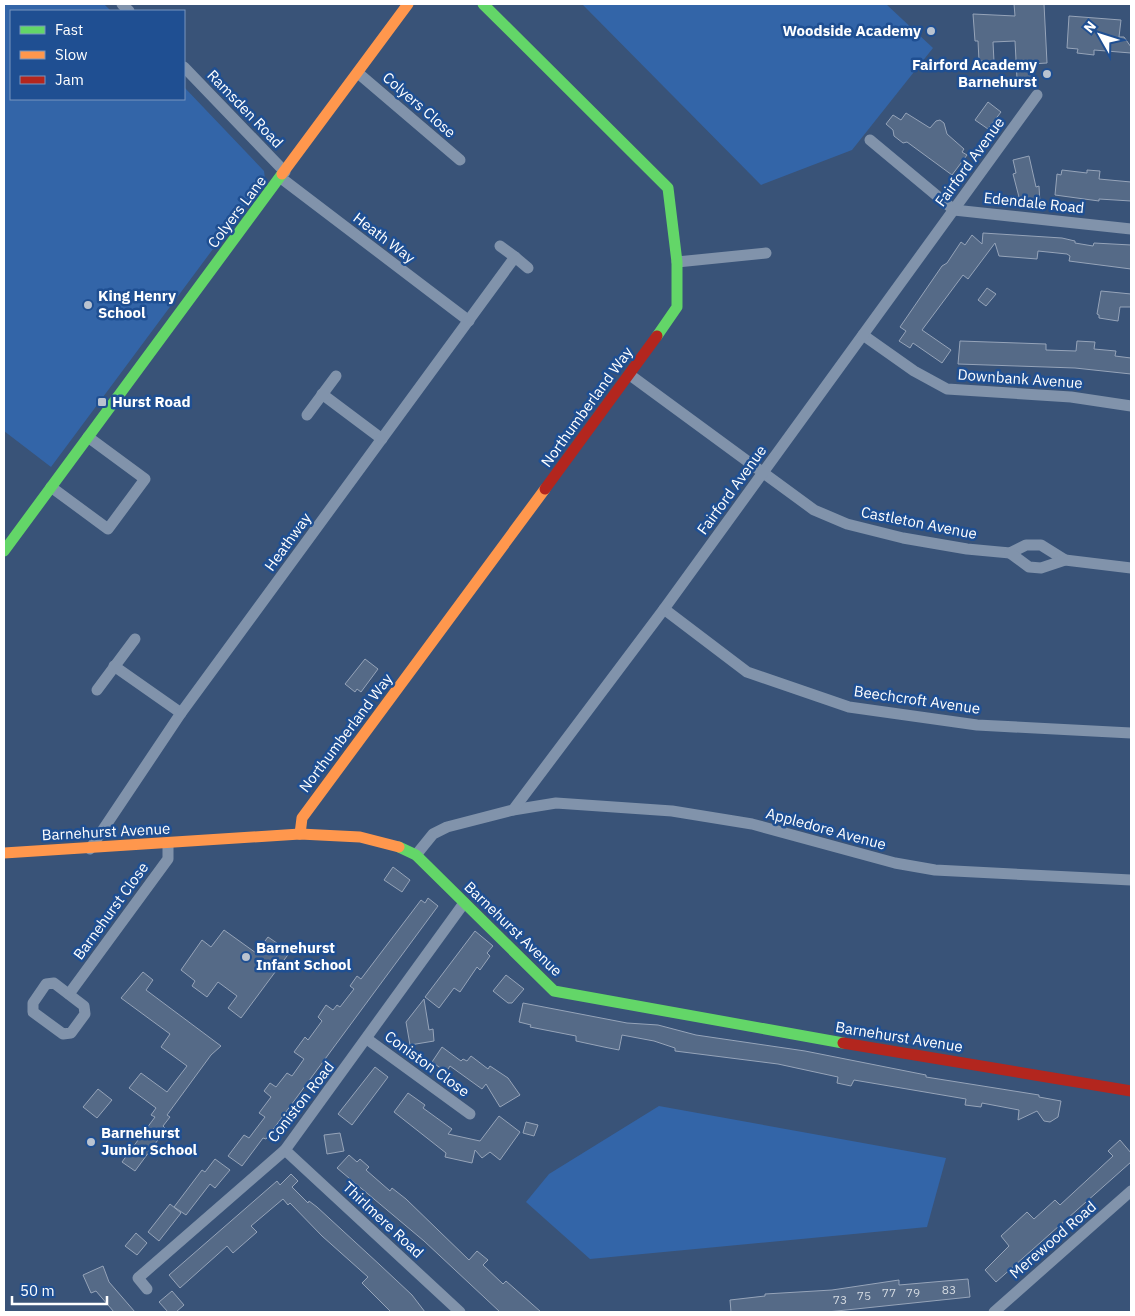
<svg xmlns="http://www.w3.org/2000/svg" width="1135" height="1316" viewBox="0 0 1135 1316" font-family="'IBM Plex Sans',sans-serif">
	<rect width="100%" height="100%" fill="#395378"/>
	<g fill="#3365a8">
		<polygon points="4,4 104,4 111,11 11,11 11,99 184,99 184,87 264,171 265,179 51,467 4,431"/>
		<polygon points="582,4 886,4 933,48 852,150 761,185"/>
		<polygon points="659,1106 946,1158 927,1227 590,1259 526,1202 549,1174"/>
	</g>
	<g fill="#556a87" stroke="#96a4b9">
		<polygon points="1014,4 1044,4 1047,63 1031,64 1032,79 1017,79 1015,41 993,42 994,62 979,61 978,41 975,41 973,14 1015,16"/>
		<polygon points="1069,16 1121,20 1119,37 1124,37 1131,47 1131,53 1094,50 1094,55 1077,53 1078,49 1067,48"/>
		<polygon points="988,102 1001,112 988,129 975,120"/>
		<polygon points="906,113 930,128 936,121 940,120 944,123 947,134 964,149 962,152 967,155 952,175 907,142 903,143 894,136 893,130 886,124 893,115 901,120"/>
		<polygon points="1029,156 1036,187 1039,186 1040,204 1020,201 1013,174 1016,173 1013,160"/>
		<polygon points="1062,170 1087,173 1087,170 1100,171 1099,179 1131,182 1131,201 1099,199 1099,201 1055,195 1057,174 1061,175"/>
		<polygon points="983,233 1062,238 1075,241 1075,243 1093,246 1094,243 1131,245 1131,269 1069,261 1070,256 1067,254 1038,251 1037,259 999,256 995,243 968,279 963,275 922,330 951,350 942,363 913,343 910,348 899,341 906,331 900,327 942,266 947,263 961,242 965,245 972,235 982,244"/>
		<polygon points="987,288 996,294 986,306 978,300"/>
		<polygon points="1101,291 1131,294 1131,307 1120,307 1118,321 1099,318 1099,315 1097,314"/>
		<polygon points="960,341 1046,344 1046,350 1076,351 1077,341 1095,342 1094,349 1116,351 1115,356 1131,358 1131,374 1075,368 958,364"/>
		<polygon points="365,659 378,669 361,692 357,689 355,692 345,684"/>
		<polygon points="393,867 410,880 402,892 384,880"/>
		<polygon points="428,898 438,906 266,1139 263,1138 242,1166 228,1156 244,1135 249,1138 265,1117 259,1113 271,1097 264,1091 270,1083 276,1087 287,1073 292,1076 304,1059 294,1052 305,1037 308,1040 322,1021 318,1017 326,1005 333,1010 337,1005 340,1007 354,989 350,986 357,976 361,979 421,900 425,903"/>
		<polygon points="224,930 256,953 268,937 290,952 241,1018 228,1008 237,996 218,982 207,997 192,986 195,981 181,970 202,940 211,947"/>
		<polygon points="475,931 493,946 487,953 490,956 480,970 477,967 460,992 454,988 439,1008 425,997"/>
		<polygon points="143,972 153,980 146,990 221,1046 211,1055 167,1115 170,1117 163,1126 166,1129 135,1171 122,1162 155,1117 151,1115 156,1108 129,1088 141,1073 167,1092 187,1066 161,1047 170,1034 121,998"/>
		<polygon points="506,975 524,989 512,1003 508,1003 493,991"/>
		<polygon points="424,999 429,1030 433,1029 434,1041 410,1045 406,1022"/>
		<polygon points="523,1003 627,1023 658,1025 696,1035 805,1051 926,1075 926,1077 1039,1095 1039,1097 1061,1101 1058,1117 1050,1122 1044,1121 1037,1111 1018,1120 1019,1110 982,1103 981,1107 965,1105 966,1099 854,1080 851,1086 837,1083 838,1077 778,1064 675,1051 675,1048 654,1041 622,1035 619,1050 604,1047 576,1041 576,1036 530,1027 531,1025 519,1022"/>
		<polygon points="442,1047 461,1061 463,1059 467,1061 471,1056 488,1069 490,1066 508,1078 520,1095 500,1107 486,1084 482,1089 450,1066 446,1072 432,1062"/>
		<polygon points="375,1067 388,1077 352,1125 338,1114"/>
		<polygon points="98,1089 112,1100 97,1118 83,1107"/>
		<polygon points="408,1093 425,1105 423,1108 452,1129 448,1134 480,1141 499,1116 520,1132 500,1160 490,1152 482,1158 475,1150 472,1163 445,1157 446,1153 394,1112"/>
		<polygon points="526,1122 538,1125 534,1136 523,1133"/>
		<polygon points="340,1133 344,1151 327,1154 324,1135"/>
		<polygon points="1120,1140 1131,1153 1131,1162 996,1282 985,1270 1009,1246 1001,1236 1027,1212 1034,1219 1055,1200 1060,1205 1113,1156 1108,1151"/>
		<polygon points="349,1155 357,1162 360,1159 369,1167 366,1170 390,1191 392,1188 406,1199 469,1260 477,1251 488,1260 483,1265 503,1284 506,1281 541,1312 500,1312 424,1241 337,1168"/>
		<polygon points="215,1159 230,1170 215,1188 210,1184 186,1215 174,1207 202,1170 205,1172"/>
		<polygon points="291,1174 298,1181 292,1187 308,1203 309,1201 317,1207 380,1265 412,1295 425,1312 391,1312 362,1283 368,1277 322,1236 290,1203 288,1205 283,1199 251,1226 257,1232 233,1253 227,1246 180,1288 169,1275 277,1181 280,1185"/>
		<polygon points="170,1204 181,1213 159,1241 148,1232"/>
		<polygon points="136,1233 147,1243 137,1255 125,1246"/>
		<polygon points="103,1266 109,1282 135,1312 114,1312 96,1291 91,1293 83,1275"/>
		<polygon points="968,1279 970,1297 827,1312 731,1312 730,1300 765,1296 765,1294 832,1290 899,1280 899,1285"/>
		<polygon points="172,1291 184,1305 176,1312 168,1312 159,1302"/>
	</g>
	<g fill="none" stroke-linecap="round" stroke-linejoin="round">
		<g stroke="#8193ab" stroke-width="11">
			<polyline points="122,4 129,11"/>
			<polyline points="184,67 285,172"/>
			<polyline points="358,73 460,160"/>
			<polyline points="870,140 954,210 1131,229"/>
			<polyline points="281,178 469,321"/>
			<polyline points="500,246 515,257"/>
			<polyline points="677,262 766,253"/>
			<polyline points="863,335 914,371 947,389 1071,397 1131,406"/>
			<polyline points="630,375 814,510 847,524 903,538 967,549 1010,553 1026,545 1041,545 1065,560"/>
			<polyline points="322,394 382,439"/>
			<polyline points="307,415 336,376"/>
			<polyline points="51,487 108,529 145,479 88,437"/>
			<polyline points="1010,553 1029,567 1041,568 1065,560 1131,568"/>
			<polyline points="664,609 747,672 849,707 977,725 1131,733"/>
			<polyline points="114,666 181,713"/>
			<polyline points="97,690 135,639"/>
			<polyline points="513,810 556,803 672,811 752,824 895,863 935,870 1131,880"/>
			<polyline points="90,849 181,713 515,257 528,268"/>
			<polyline points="416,855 433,834 447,827 513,810 664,609 1037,95"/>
			<polygon points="54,983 84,1006 85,1014 71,1033 63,1034 33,1012 33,1003 46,984"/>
			<polyline points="69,994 168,859 168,844"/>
			<polyline points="367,1039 470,1114"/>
			<polyline points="285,1150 460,1312"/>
			<polyline points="147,1289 138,1278 285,1150 464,903"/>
			<polyline points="994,1312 1131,1191"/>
		</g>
		<g stroke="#63d668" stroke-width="11">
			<polyline points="483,4 668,188 677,262 677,307 657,336"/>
			<polyline points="4,551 282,174"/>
			<polyline points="399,847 416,855 554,991 843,1043"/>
		</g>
		<g stroke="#ff974d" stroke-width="11">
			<polyline points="282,174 408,4"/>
			<polyline points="300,834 302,818 545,489"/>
			<polyline points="4,853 300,834 360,837 399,847"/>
		</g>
		<g stroke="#b3261e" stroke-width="11">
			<polyline points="545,489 657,336"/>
			<polyline points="843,1043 1131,1091"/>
		</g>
	</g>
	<g fill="#bac3d0" stroke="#1f4f92" stroke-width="2">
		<circle cx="931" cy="31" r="5"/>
		<circle cx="1047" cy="74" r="5"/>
		<circle cx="88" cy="305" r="5"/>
		<rect x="97" y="397" width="10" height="10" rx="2.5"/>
		<circle cx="246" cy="957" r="5"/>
		<circle cx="91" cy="1142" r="5"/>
	</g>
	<g text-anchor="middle" stroke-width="5" stroke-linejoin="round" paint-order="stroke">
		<g font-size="12" fill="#d4dae1">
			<text x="949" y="1294">83</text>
			<text x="889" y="1297">77</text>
			<text x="913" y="1297">79</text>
			<text x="864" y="1300">75</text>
			<text x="840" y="1304">73</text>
		</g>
		<g font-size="15" font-weight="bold" fill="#fff" stroke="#1f4f92" text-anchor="start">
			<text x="921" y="36" text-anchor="end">Woodside Academy</text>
			<text x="1037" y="70" text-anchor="end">Fairford Academy<tspan x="1037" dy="17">Barnehurst</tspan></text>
			<text x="98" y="301">King Henry<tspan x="98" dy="17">School</tspan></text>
			<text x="112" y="407">Hurst Road</text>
			<text x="256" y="953">Barnehurst<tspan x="256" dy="17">Infant School</tspan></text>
			<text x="101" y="1138">Barnehurst<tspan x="101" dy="17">Junior School</tspan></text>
		</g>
		<g font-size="15" fill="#fff" stroke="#1f4f92">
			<text transform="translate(419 105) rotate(41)" y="5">Colyers Close</text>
			<text transform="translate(245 109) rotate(46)" y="5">Ramsden Road</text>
			<text transform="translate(970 162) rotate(-54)" y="5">Fairford Avenue</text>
			<text transform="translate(1034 203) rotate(6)" y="5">Edendale Road</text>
			<text transform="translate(237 212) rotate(-53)" y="5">Colyers Lane</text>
			<text transform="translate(384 238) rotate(37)" y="5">Heath Way</text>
			<text transform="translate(1020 379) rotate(4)" y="5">Downbank Avenue</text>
			<text transform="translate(587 407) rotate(-54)" y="5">Northumberland Way</text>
			<text transform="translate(732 490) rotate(-54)" y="5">Fairford Avenue</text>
			<text transform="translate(919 523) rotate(11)" y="5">Castleton Avenue</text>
			<text transform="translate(288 542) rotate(-54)" y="5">Heathway</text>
			<text transform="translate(917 700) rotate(8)" y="5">Beechcroft Avenue</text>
			<text transform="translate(346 733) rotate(-53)" y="5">Northumberland Way</text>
			<text transform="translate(826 829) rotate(15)" y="5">Appledore Avenue</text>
			<text transform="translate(106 832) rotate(-3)" y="5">Barnehurst Avenue</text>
			<text transform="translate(111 911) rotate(-54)" y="5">Barnehurst Close</text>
			<text transform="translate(513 929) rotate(44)" y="5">Barnehurst Avenue</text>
			<text transform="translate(899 1037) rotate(9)" y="5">Barnehurst Avenue</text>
			<text transform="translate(427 1064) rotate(36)" y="5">Coniston Close</text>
			<text transform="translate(301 1102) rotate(-52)" y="5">Coniston Road</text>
			<text transform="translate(383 1220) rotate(43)" y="5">Thirlmere Road</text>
			<text transform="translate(1053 1240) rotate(-41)" y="5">Merewood Road</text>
		</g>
	</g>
	<rect width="1135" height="1316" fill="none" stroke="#ffffff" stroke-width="10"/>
	<rect x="10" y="10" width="175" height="90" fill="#1f4f92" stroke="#7995be"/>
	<rect x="20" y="26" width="25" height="8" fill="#63d668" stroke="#7995be"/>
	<text x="55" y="35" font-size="15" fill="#ffffff">Fast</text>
	<rect x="20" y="51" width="25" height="8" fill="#ff974d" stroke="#7995be"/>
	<text x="55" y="60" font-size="15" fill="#ffffff">Slow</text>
	<rect x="20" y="76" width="25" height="8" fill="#b3261e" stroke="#7995be"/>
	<text x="55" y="85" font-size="15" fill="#ffffff">Jam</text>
	<g transform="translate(1100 35) rotate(309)" stroke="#1f4f92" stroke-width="4" paint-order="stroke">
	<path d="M0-4L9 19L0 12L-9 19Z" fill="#ffffff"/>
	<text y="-8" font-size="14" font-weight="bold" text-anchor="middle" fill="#ffffff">N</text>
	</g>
	<path d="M12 1296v8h95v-8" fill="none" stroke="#ffffff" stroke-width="2.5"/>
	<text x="20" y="1296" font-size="15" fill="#ffffff" stroke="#1f4f92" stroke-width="4" paint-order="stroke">50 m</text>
</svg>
